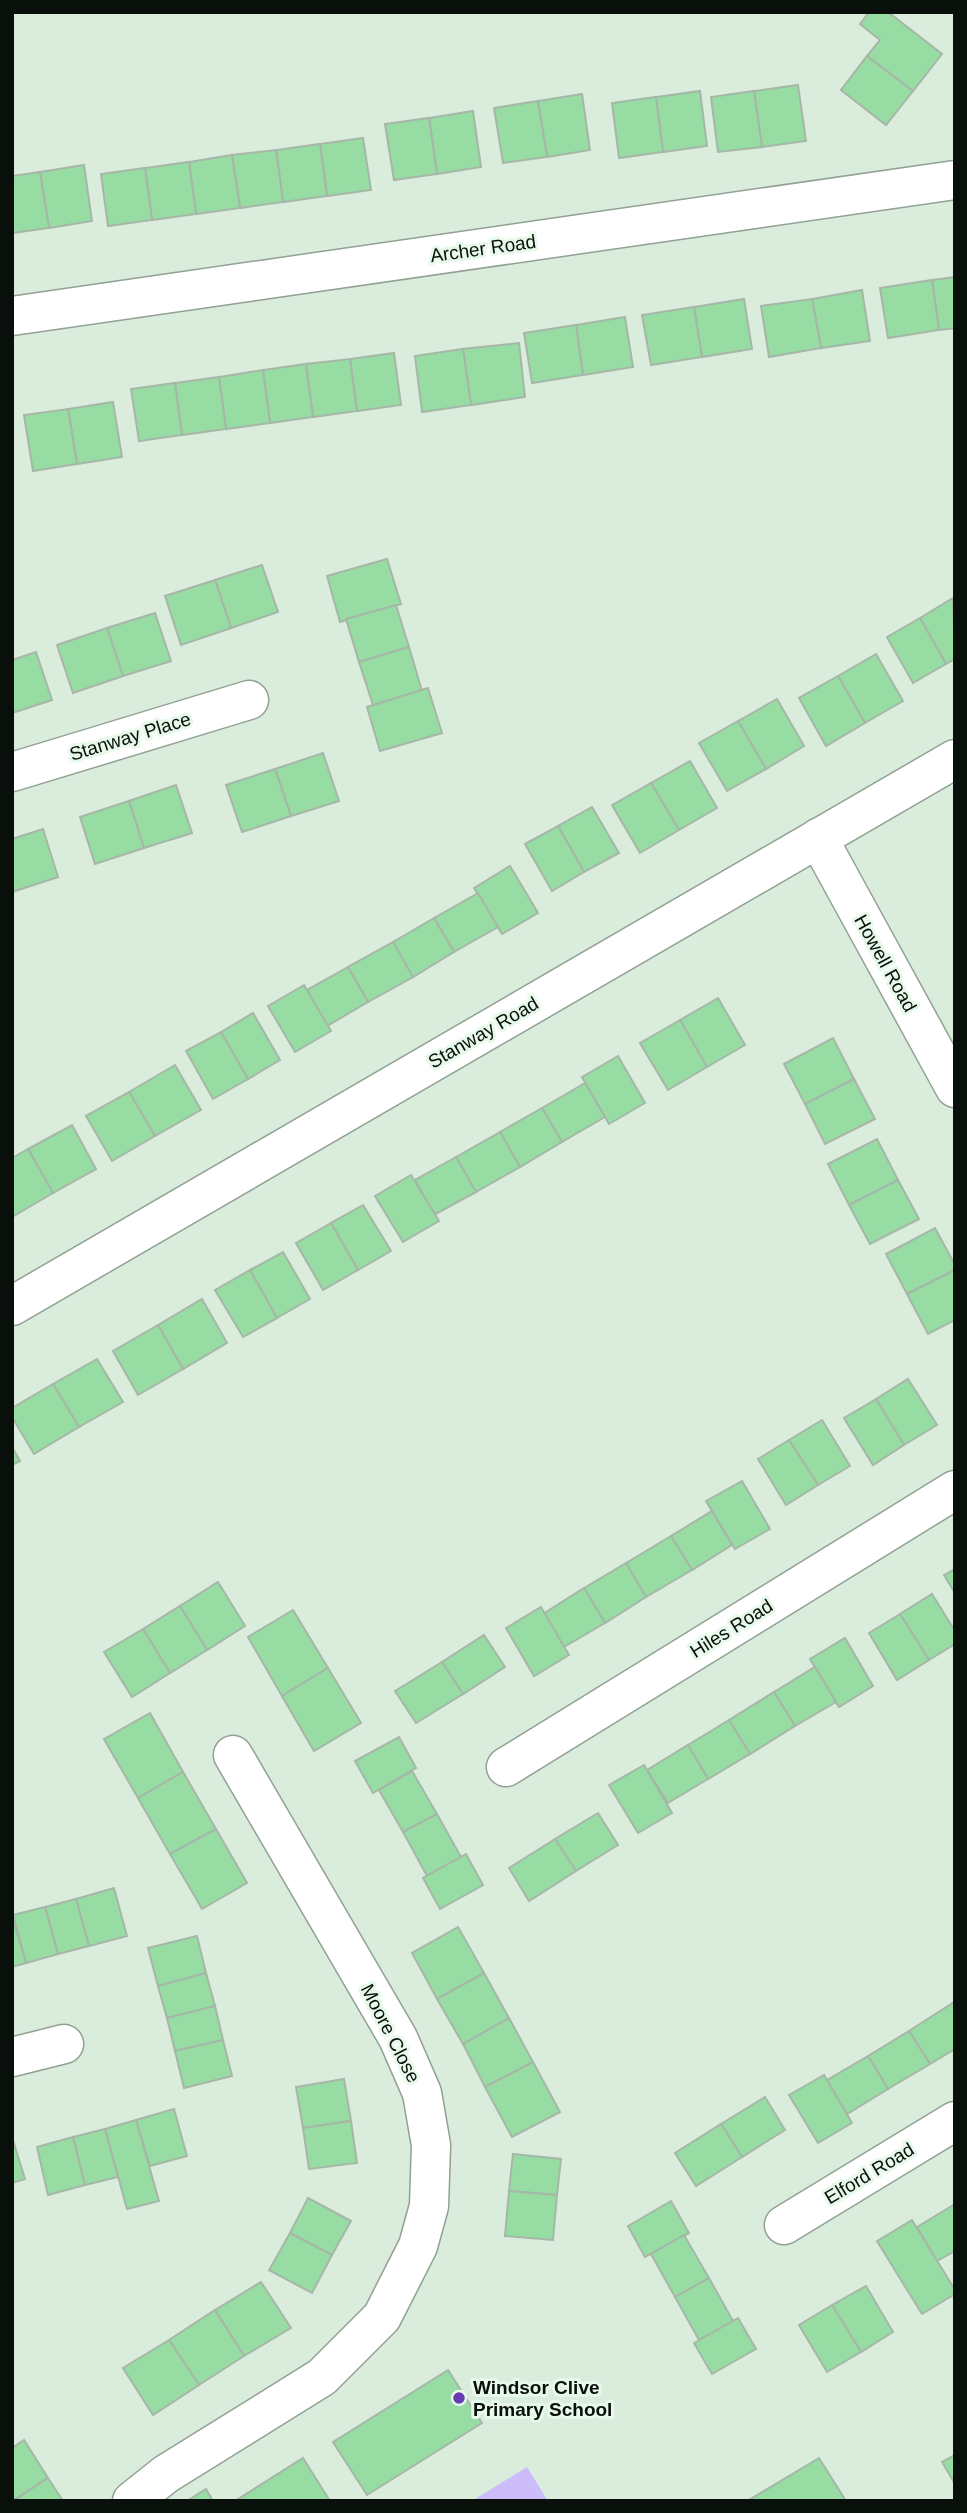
<svg xmlns="http://www.w3.org/2000/svg" width="967" height="2513" viewBox="0 0 967 2513" font-family="Arial,sans-serif">
	<rect width="100%" height="100%" fill="#daecdc"/>
	<polygon fill="#ccbcf9" points="527,2467 548,2501 472,2501"/>
	<g fill="#96dca3" stroke="#a6b7a8" stroke-width="2">
		<polygon points="869,12 888,12 942,54 913,91 867,56 880,40 860,24"/>
		<polygon points="867,56 913,91 886,125 841,90"/>
		<polygon points="798,85 806,141 762,147 754,91"/>
		<polygon points="700,91 707,146 663,152 656,97"/>
		<polygon points="754,91 762,147 718,152 711,97"/>
		<polygon points="582,94 590,150 547,157 538,101"/>
		<polygon points="656,97 663,152 619,158 612,103"/>
		<polygon points="538,101 547,157 503,163 494,108"/>
		<polygon points="473,111 481,167 437,174 429,118"/>
		<polygon points="429,118 437,174 394,180 385,124"/>
		<polygon points="363,138 371,190 327,196 320,144"/>
		<polygon points="320,144 327,196 283,202 276,150"/>
		<polygon points="276,150 283,202 240,208 232,155"/>
		<polygon points="232,155 240,208 196,214 189,162"/>
		<polygon points="189,162 196,214 152,220 145,168"/>
		<polygon points="84,165 92,221 49,228 40,172"/>
		<polygon points="145,168 152,220 108,226 101,174"/>
		<polygon points="40,172 49,228 12,233 12,176"/>
		<polygon points="955,277 955,328 939,330 932,280"/>
		<polygon points="932,280 939,330 888,338 880,288"/>
		<polygon points="862,290 870,341 821,348 812,299"/>
		<polygon points="744,299 752,349 702,357 694,307"/>
		<polygon points="812,299 821,348 769,357 761,306"/>
		<polygon points="694,307 702,357 651,365 642,315"/>
		<polygon points="625,317 633,367 583,375 576,325"/>
		<polygon points="576,325 583,375 532,383 524,333"/>
		<polygon points="519,343 525,397 471,405 463,349"/>
		<polygon points="463,349 471,405 422,412 415,356"/>
		<polygon points="394,353 401,405 357,411 350,359"/>
		<polygon points="350,359 357,411 313,417 306,364"/>
		<polygon points="306,364 313,417 270,423 263,370"/>
		<polygon points="263,370 270,423 226,429 219,377"/>
		<polygon points="219,377 226,429 182,435 175,383"/>
		<polygon points="175,383 182,435 139,441 131,389"/>
		<polygon points="113,402 122,457 77,464 68,409"/>
		<polygon points="68,409 77,464 33,471 24,415"/>
		<polygon points="387,559 401,604 340,622 327,576"/>
		<polygon points="262,565 278,612 231,628 215,580"/>
		<polygon points="215,580 231,628 181,645 165,596"/>
		<polygon points="953,598 955,659 946,664 920,618"/>
		<polygon points="396,605 409,647 359,662 346,619"/>
		<polygon points="155,613 171,661 123,676 107,628"/>
		<polygon points="920,618 946,664 913,683 887,637"/>
		<polygon points="107,628 123,676 73,693 57,645"/>
		<polygon points="409,647 422,691 373,705 359,662"/>
		<polygon points="36,652 52,700 12,713 12,660"/>
		<polygon points="876,654 903,701 865,723 838,676"/>
		<polygon points="838,676 865,723 826,746 799,698"/>
		<polygon points="428,688 442,733 380,751 367,707"/>
		<polygon points="777,699 804,746 766,769 738,721"/>
		<polygon points="738,721 766,769 727,791 699,743"/>
		<polygon points="323,753 339,801 291,816 275,769"/>
		<polygon points="690,761 717,808 679,830 651,783"/>
		<polygon points="275,769 291,816 242,832 226,785"/>
		<polygon points="651,783 679,830 640,853 612,805"/>
		<polygon points="176,785 192,833 144,848 129,801"/>
		<polygon points="129,801 144,848 95,864 80,817"/>
		<polygon points="592,807 619,853 584,872 558,826"/>
		<polygon points="558,826 584,872 552,891 525,844"/>
		<polygon points="43,829 58,877 12,892 12,839"/>
		<polygon points="510,866 538,913 502,934 474,888"/>
		<polygon points="478,893 498,927 454,952 434,918"/>
		<polygon points="434,918 454,952 413,977 393,942"/>
		<polygon points="393,942 413,977 368,1002 348,967"/>
		<polygon points="348,967 368,1002 327,1026 307,990"/>
		<polygon points="304,985 331,1031 295,1052 268,1006"/>
		<polygon points="718,998 745,1045 707,1067 680,1020"/>
		<polygon points="253,1013 280,1060 248,1079 221,1032"/>
		<polygon points="680,1020 707,1067 668,1090 640,1043"/>
		<polygon points="221,1032 248,1079 213,1099 186,1051"/>
		<polygon points="833,1038 854,1079 805,1104 784,1064"/>
		<polygon points="618,1056 645,1103 609,1124 582,1077"/>
		<polygon points="175,1065 201,1110 155,1136 129,1092"/>
		<polygon points="854,1079 875,1119 825,1144 805,1104"/>
		<polygon points="585,1083 605,1117 562,1142 542,1108"/>
		<polygon points="129,1092 155,1136 112,1161 86,1116"/>
		<polygon points="542,1108 562,1142 520,1167 500,1132"/>
		<polygon points="72,1125 96,1169 53,1193 28,1149"/>
		<polygon points="500,1132 520,1167 476,1192 456,1157"/>
		<polygon points="877,1139 898,1180 849,1205 828,1164"/>
		<polygon points="28,1149 53,1193 12,1217 12,1158"/>
		<polygon points="456,1157 476,1192 434,1215 415,1180"/>
		<polygon points="411,1175 439,1221 403,1242 375,1196"/>
		<polygon points="898,1180 919,1219 870,1244 849,1205"/>
		<polygon points="363,1205 391,1251 358,1270 331,1223"/>
		<polygon points="331,1223 358,1270 323,1290 296,1243"/>
		<polygon points="935,1228 955,1265 955,1270 907,1294 886,1254"/>
		<polygon points="283,1252 310,1299 277,1318 250,1270"/>
		<polygon points="250,1270 277,1318 243,1337 215,1290"/>
		<polygon points="955,1270 955,1320 928,1334 907,1294"/>
		<polygon points="202,1299 227,1343 183,1369 158,1325"/>
		<polygon points="158,1325 183,1369 138,1395 113,1351"/>
		<polygon points="97,1359 123,1402 79,1427 53,1384"/>
		<polygon points="908,1379 937,1425 904,1445 876,1399"/>
		<polygon points="53,1384 79,1427 34,1454 12,1417 12,1408"/>
		<polygon points="876,1399 904,1445 873,1465 844,1418"/>
		<polygon points="822,1420 850,1466 818,1485 789,1440"/>
		<polygon points="789,1440 818,1485 786,1505 758,1459"/>
		<polygon points="12,1447 20,1461 12,1465"/>
		<polygon points="742,1481 770,1529 735,1549 706,1501"/>
		<polygon points="712,1511 732,1545 692,1570 671,1536"/>
		<polygon points="671,1536 692,1570 646,1597 626,1563"/>
		<polygon points="626,1563 646,1597 605,1623 584,1588"/>
		<polygon points="955,1569 955,1593 944,1575"/>
		<polygon points="218,1582 245,1626 207,1650 180,1606"/>
		<polygon points="584,1588 605,1623 564,1647 543,1614"/>
		<polygon points="932,1594 955,1631 955,1644 929,1660 900,1614"/>
		<polygon points="180,1606 207,1650 170,1673 143,1629"/>
		<polygon points="541,1607 569,1655 534,1676 506,1628"/>
		<polygon points="293,1610 328,1668 282,1696 248,1637"/>
		<polygon points="900,1614 929,1660 897,1680 869,1633"/>
		<polygon points="143,1629 170,1673 132,1697 104,1652"/>
		<polygon points="484,1635 505,1667 463,1694 442,1662"/>
		<polygon points="845,1638 873,1686 839,1707 810,1659"/>
		<polygon points="442,1662 463,1694 416,1723 395,1691"/>
		<polygon points="815,1667 836,1702 795,1726 774,1692"/>
		<polygon points="328,1668 361,1723 314,1751 282,1696"/>
		<polygon points="774,1692 795,1726 750,1754 729,1720"/>
		<polygon points="150,1713 183,1772 138,1798 104,1739"/>
		<polygon points="729,1720 750,1754 708,1779 688,1745"/>
		<polygon points="399,1737 416,1768 373,1793 355,1761"/>
		<polygon points="688,1745 708,1779 668,1803 647,1770"/>
		<polygon points="644,1765 672,1813 638,1833 609,1785"/>
		<polygon points="412,1771 437,1814 403,1832 379,1790"/>
		<polygon points="183,1772 216,1829 170,1854 138,1798"/>
		<polygon points="598,1813 618,1845 576,1871 555,1839"/>
		<polygon points="437,1814 461,1857 427,1876 403,1832"/>
		<polygon points="216,1829 247,1883 202,1909 170,1854"/>
		<polygon points="555,1839 576,1871 529,1901 509,1868"/>
		<polygon points="466,1854 483,1885 440,1909 423,1878"/>
		<polygon points="114,1888 127,1936 89,1946 76,1899"/>
		<polygon points="76,1899 89,1946 58,1954 45,1907"/>
		<polygon points="45,1907 58,1954 26,1963 13,1915"/>
		<polygon points="12,1915 26,1963 12,1967"/>
		<polygon points="458,1927 484,1973 437,1999 412,1953"/>
		<polygon points="197,1936 206,1973 158,1986 148,1948"/>
		<polygon points="206,1973 215,2006 167,2018 158,1986"/>
		<polygon points="484,1973 509,2018 463,2044 437,1999"/>
		<polygon points="954,2002 955,2049 930,2064 909,2031"/>
		<polygon points="215,2006 223,2040 175,2051 167,2018"/>
		<polygon points="509,2018 533,2062 485,2087 463,2044"/>
		<polygon points="909,2031 930,2064 888,2089 868,2056"/>
		<polygon points="223,2040 232,2076 184,2088 175,2051"/>
		<polygon points="868,2056 888,2089 847,2114 827,2080"/>
		<polygon points="533,2062 560,2112 512,2137 485,2087"/>
		<polygon points="824,2075 852,2123 818,2143 789,2095"/>
		<polygon points="344,2079 351,2121 303,2128 296,2087"/>
		<polygon points="765,2097 785,2130 742,2157 721,2124"/>
		<polygon points="174,2109 187,2156 150,2166 136,2120"/>
		<polygon points="136,2120 159,2201 127,2209 105,2129"/>
		<polygon points="351,2121 357,2163 309,2169 303,2128"/>
		<polygon points="721,2124 742,2157 696,2186 675,2153"/>
		<polygon points="105,2129 118,2177 85,2185 73,2137"/>
		<polygon points="12,2137 25,2179 12,2183"/>
		<polygon points="73,2137 85,2185 48,2195 37,2147"/>
		<polygon points="513,2154 561,2159 557,2195 509,2191"/>
		<polygon points="509,2191 557,2195 553,2240 505,2236"/>
		<polygon points="308,2198 351,2221 332,2255 290,2233"/>
		<polygon points="671,2201 689,2233 645,2257 628,2226"/>
		<polygon points="955,2204 955,2251 937,2261 917,2227"/>
		<polygon points="912,2220 955,2290 955,2294 922,2314 877,2241"/>
		<polygon points="290,2233 332,2255 312,2293 269,2270"/>
		<polygon points="684,2235 709,2278 675,2297 651,2254"/>
		<polygon points="709,2278 733,2321 699,2340 675,2297"/>
		<polygon points="261,2282 291,2328 244,2356 215,2310"/>
		<polygon points="866,2286 893,2332 861,2352 832,2305"/>
		<polygon points="832,2305 861,2352 827,2372 799,2325"/>
		<polygon points="215,2310 244,2356 199,2385 169,2340"/>
		<polygon points="738,2318 756,2349 712,2374 694,2343"/>
		<polygon points="169,2340 199,2385 153,2415 123,2368"/>
		<polygon points="448,2370 482,2423 367,2495 333,2442"/>
		<polygon points="24,2440 48,2478 12,2501 12,2448"/>
		<polygon points="955,2455 955,2484 942,2462"/>
		<polygon points="303,2458 330,2501 235,2501"/>
		<polygon points="819,2458 846,2501 747,2501"/>
		<polygon points="48,2478 63,2501 13,2501"/>
		<polygon points="206,2489 213,2501 187,2501"/>
	</g>
	<g fill="none" stroke-linecap="round" stroke-linejoin="round">
		<g stroke="#91a193" stroke-width="41">
			<g id="street">
				<polyline points="12,316 955,180"/>
				<polyline points="12,772 249,700"/>
				<polyline points="818,838 955,1088"/>
				<polyline points="12,1306 955,759"/>
				<polyline points="506,1767 955,1490"/>
				<polyline points="12,2057 64,2044"/>
				<polyline points="784,2225 955,2121"/>
				<polyline points="132,2501 166,2474 322,2377 382,2317 418,2246 429,2206 431,2145 422,2093 398,2038 233,1755"/>
			</g>
		</g>
		<use href="#street" stroke="#fff" stroke-width="38"/>
	</g>
	<circle fill="#693bb2" stroke="#e7f9ea" stroke-width="2.5" cx="459" cy="2398" r="7"/>
	<g text-anchor="middle" stroke-width="6" stroke-linejoin="round" paint-order="stroke">
		<g font-size="19" fill="#090f0a" stroke="#e7f9ea">
			<text transform="translate(483 248) rotate(-8)" y="7">Archer Road</text>
			<text transform="translate(130 736) rotate(-17)" y="7">Stanway Place</text>
			<text transform="translate(886 963) rotate(61)" y="7">Howell Road</text>
			<text transform="translate(483 1032) rotate(-30)" y="7">Stanway Road</text>
			<text transform="translate(731 1628) rotate(-32)" y="7">Hiles Road</text>
			<text transform="translate(391 2033) rotate(63)" y="7">Moore Close</text>
			<text transform="translate(869 2173) rotate(-31)" y="7">Elford Road</text>
		</g>
		<g font-size="19" font-weight="bold" fill="#090f0a" stroke="#e7f9ea" text-anchor="start">
			<text x="473" y="2394">Windsor Clive<tspan x="473" dy="22">Primary School</tspan></text>
		</g>
	</g>
	<rect width="967" height="2513" fill="none" stroke="#090f0a" stroke-width="28"/>
</svg>
